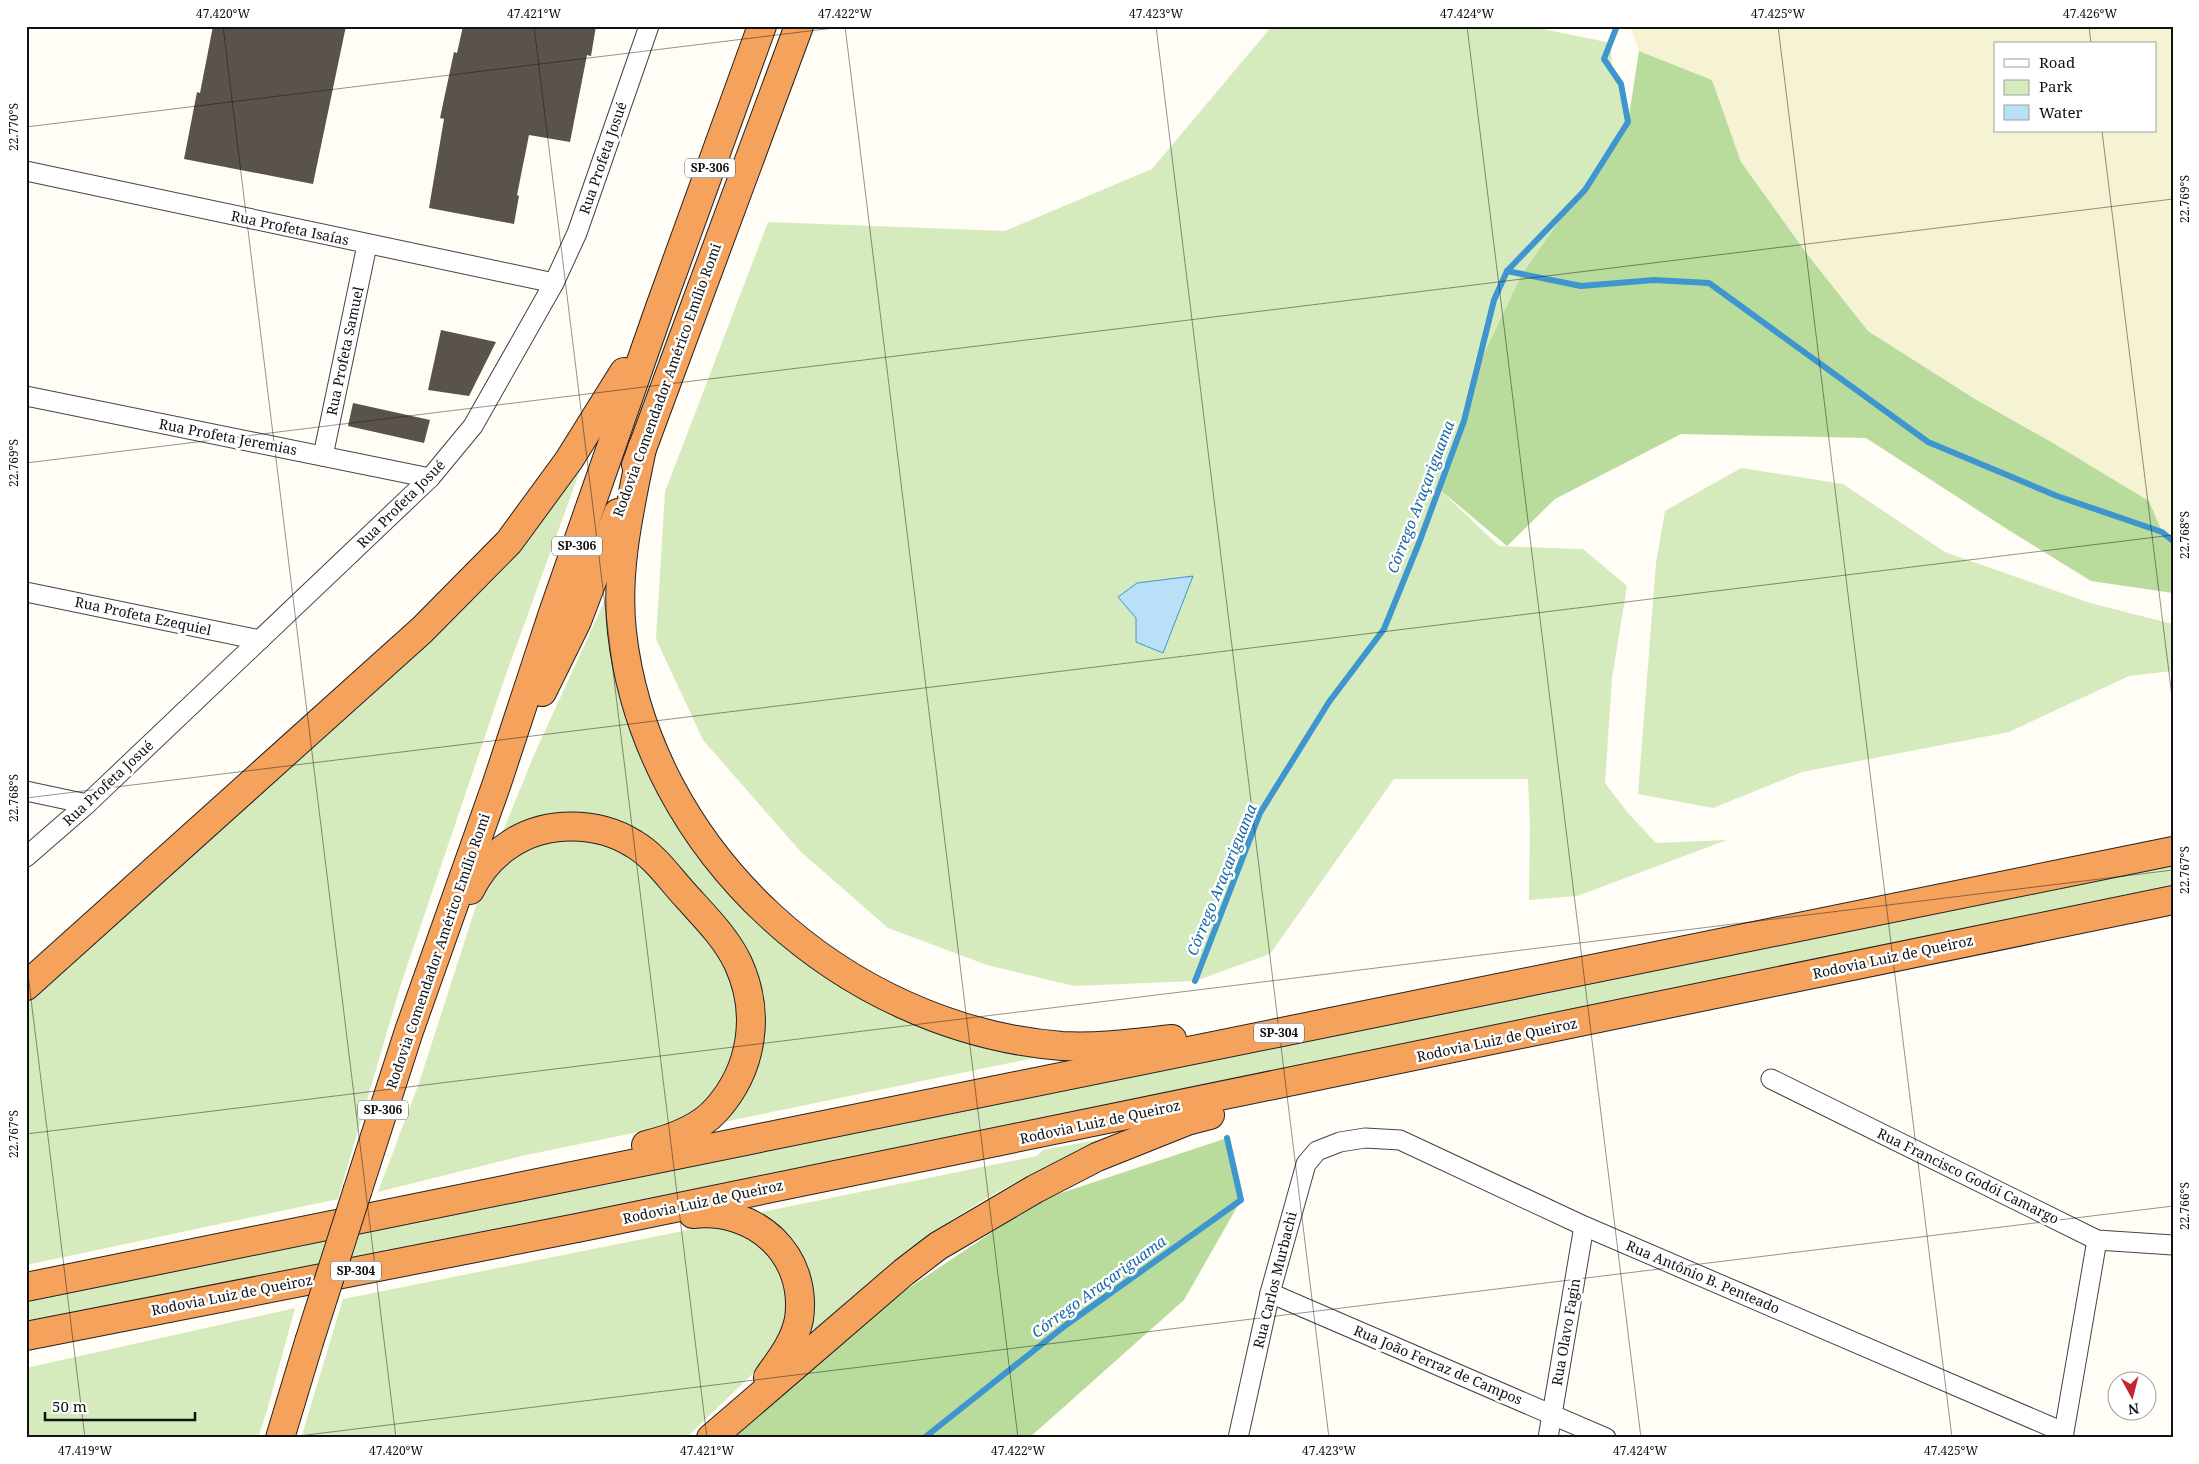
<svg xmlns="http://www.w3.org/2000/svg" width="2199" height="1464" viewBox="0 0 2199 1464" font-family="'Noto Serif',serif">
	<rect width="100%" height="100%" fill="#fffdf5"/>
	<path fill="#f6f3d4" fill-rule="evenodd" d="M1630 26H2173V544L2162 532 2149 501 2048 440 1975 399 1868 331 1807 254 1741 162 1712 80 1639 51ZM1995 44H2155V131H1995Z"/>
	<g fill="#d5ebbd">
		<polygon points="1272,26 1528,26 1611,43 1612,71 1624,99 1628,122 1522,274 1439,489 1499,546 1583,549 1627,586 1612,678 1605,783 1627,812 1656,843 1727,840 1577,896 1529,900 1530,826 1528,779 1394,779 1270,954 1195,981 1074,986 987,965 888,928 801,852 703,740 656,639 665,492 768,222 1005,231 1152,169"/>
		<polygon points="590,443 504,680 401,984 338,1199 26,1265 26,1004 421,645"/>
		<polygon points="1741,468 1843,484 1945,552 2090,603 2173,624 2173,671 2129,676 2009,732 1802,772 1713,808 1638,794 1656,563 1665,511"/>
		<polygon points="611,587 647,754 813,959 1063,1052 714,1124 764,1014 644,837 499,841 534,755"/>
		<polygon points="564,834 622,846 727,955 742,1016 732,1061 720,1086 705,1103 687,1116 663,1127 526,1155 378,1192 419,1083 484,881 504,858"/>
		<polygon points="2173,864 2173,884 1786,970 26,1327 26,1300 1778,946"/>
		<path d="M1103 1139C1049 1166 993 1191 943 1226 898 1257 857 1294 816 1329H809C809 1298 814 1261 791 1236 784 1229 765 1218 762 1212L1037 1156 1043 1150Z"/>
		<polygon points="713,1225 738,1231 757,1241 771,1256 787,1289 785,1329 766,1361 686,1438 301,1438 343,1299"/>
		<polygon points="295,1308 268,1407 258,1438 26,1438 26,1368"/>
	</g>
	<g fill="#b9dc9c">
		<polygon points="1639,51 1712,80 1741,162 1807,254 1868,331 1975,399 2048,440 2149,501 2162,532 2173,541 2173,593 2091,581 2010,531 1866,438 1681,434 1555,499 1507,546 1439,489 1477,369 1522,274 1628,122"/>
		<polygon points="1227,1138 1241,1200 1184,1300 1029,1438 724,1438 861,1320 1040,1200"/>
	</g>
	<polygon fill="#b9e0f7" stroke="#3f96cf" points="1193,576 1163,653 1136,642 1136,618 1118,597 1137,583"/>
	<g fill="none" stroke-linecap="round" stroke-linejoin="round">
		<g stroke="#3f96cf" stroke-width="6">
			<polyline points="1507,271 1581,286 1654,280 1709,283 1928,442 2057,496 2162,532 2173,541"/>
			<polyline points="1195,981 1260,813 1329,702 1384,629 1419,543 1464,421 1494,300 1507,271 1585,190 1628,122 1621,84 1604,59 1617,26"/>
			<polyline points="924,1438 1066,1325 1241,1200 1227,1138"/>
		</g>
	</g>
	<g fill="#5a524d">
		<polygon points="213,26 346,26 313,184 184,159 197,92 200,93"/>
		<polygon points="463,26 596,26 591,56 587,55 570,142 529,135 517,195 519,196 514,224 429,208 444,119 440,118 454,52 457,53"/>
		<polygon points="441,330 496,342 469,396 428,390"/>
		<polygon points="353,403 430,420 424,443 348,426"/>
	</g>
	<g fill="none" stroke-linecap="round" stroke-linejoin="round">
		<g stroke="#444" stroke-width="21">
			<g id="street">
				<polyline points="26,171 554,283"/>
				<polyline points="26,396 430,478"/>
				<polyline points="323,456 367,245"/>
				<polyline points="26,592 260,640"/>
				<polyline points="26,791 87,804"/>
				<polyline points="26,857 87,804 430,478 473,426 554,283 577,233 649,26"/>
				<polyline points="1771,1079 2097,1240 2173,1245"/>
				<polyline points="1270,1293 1606,1438"/>
				<polyline points="1238,1438 1270,1293 1306,1164 1317,1151 1340,1142 1365,1138 1400,1140 1584,1226 2063,1432"/>
				<polyline points="1548,1438 1584,1226"/>
				<polyline points="2063,1438 2097,1240"/>
			</g>
		</g>
		<g stroke="#222" stroke-width="30">
			<g id="highway">
				<path d="M642 448C630 508 615 570 622 632 647 852 844 1029 1062 1046 1098 1048 1136 1043 1172 1039"/>
				<polyline points="636,465 799,26"/>
				<polyline points="542,692 577,621 618,513"/>
				<path d="M470 890C479 872 492 856 509 845 545 820 598 821 634 844 655 856 671 880 687 897 706 918 726 938 738 963 761 1013 753 1069 716 1110 698 1130 671 1139 646 1145"/>
				<polyline points="26,986 422,630 509,542 569,460 624,372"/>
				<polyline points="358,1189 409,1031 497,783 553,613 659,310 762,26"/>
				<path d="M693 1214C756 1207 808 1255 799 1319 795 1341 781 1359 768 1377"/>
				<polyline points="26,1287 2173,851"/>
				<polyline points="26,1336 582,1227 2173,900"/>
				<polyline points="280,1438 309,1342"/>
				<polyline points="711,1438 904,1272 938,1246 1035,1189 1097,1157 1187,1121 1210,1115"/>
			</g>
		</g>
		<use href="#street" stroke="#fff" stroke-width="19"/>
		<use href="#highway" stroke="#f5a25d" stroke-width="28"/>
		<g stroke="#222" stroke-width="30" stroke-linecap="butt">
			<polyline id="highway-bridge" points="309,1342 358,1189"/>
		</g>
		<use href="#highway-bridge" stroke="#f5a25d" stroke-width="28"/>
	</g>
	<path fill="none" stroke="#111" stroke-width="1" stroke-opacity="0.45" d="M223 26 396 1438M534 26 707 1438M845 26 1018 1438M1156 26 1329 1438M1467 26 1641 1438M1778 26 1952 1438M2089 26 2091 44M26 127 850 26M2102 131 2173 705M26 463 2173 199M26 798 2173 535M26 958 85 1438M26 1134 2173 870M282 1438 2173 1206"/>
	<g text-anchor="middle" stroke-width="5" stroke-linejoin="round" paint-order="stroke">
		<g fill="#fff" stroke="#585858" stroke-width="1">
			<rect x="685" y="158.5" width="50" height="19" rx="4"/>
			<rect x="552" y="536.5" width="50" height="19" rx="4"/>
			<rect x="1254" y="1023.5" width="50" height="19" rx="4"/>
			<rect x="358" y="1100.5" width="50" height="19" rx="4"/>
			<rect x="331" y="1261.5" width="50" height="19" rx="4"/>
		</g>
		<g font-size="12" font-weight="bold" fill="#111">
			<text x="710" y="172">SP-306</text>
			<text x="577" y="550">SP-306</text>
			<text x="1279" y="1037">SP-304</text>
			<text x="383" y="1114">SP-306</text>
			<text x="356" y="1275">SP-304</text>
		</g>
		<g font-size="14" fill="#111" stroke="#fff">
			<text transform="translate(603 158) rotate(-71)" y="5">Rua Profeta Josué</text>
			<text transform="translate(290 228) rotate(12)" y="5">Rua Profeta Isaías</text>
			<text transform="translate(345 351) rotate(-78)" y="5">Rua Profeta Samuel</text>
			<text transform="translate(667 380) rotate(-70)" y="5">Rodovia Comendador Américo Emílio Romi</text>
			<text transform="translate(228 437) rotate(11)" y="5">Rua Profeta Jeremias</text>
			<text transform="translate(401 504) rotate(-45)" y="5">Rua Profeta Josué</text>
			<text transform="translate(143 616) rotate(12)" y="5">Rua Profeta Ezequiel</text>
			<text transform="translate(108 783) rotate(-43)" y="5">Rua Profeta Josué</text>
			<text transform="translate(438 951) rotate(-71)" y="5">Rodovia Comendador Américo Emílio Romi</text>
			<text transform="translate(1893 957) rotate(-12)" y="5">Rodovia Luiz de Queiroz</text>
			<text transform="translate(1497 1040) rotate(-12)" y="5">Rodovia Luiz de Queiroz</text>
			<text transform="translate(1100 1122) rotate(-12)" y="5">Rodovia Luiz de Queiroz</text>
			<text transform="translate(1968 1176) rotate(26)" y="5">Rua Francisco Godói Camargo</text>
			<text transform="translate(703 1202) rotate(-12)" y="5">Rodovia Luiz de Queiroz</text>
			<text transform="translate(1703 1277) rotate(23)" y="5">Rua Antônio B. Penteado</text>
			<text transform="translate(1275 1280) rotate(-76)" y="5">Rua Carlos Murbachi</text>
			<text transform="translate(232 1295) rotate(-11)" y="5">Rodovia Luiz de Queiroz</text>
			<text transform="translate(1566 1332) rotate(-80)" y="5">Rua Olavo Fagin</text>
			<text transform="translate(1438 1365) rotate(23)" y="5">Rua João Ferraz de Campos</text>
		</g>
		<g font-size="15" font-style="italic" fill="#1768a6" stroke="#fff">
			<text transform="translate(1421 497) rotate(-69)" y="5">Córrego Araçariguama</text>
			<text transform="translate(1222 880) rotate(-68)" y="5">Córrego Araçariguama</text>
			<text transform="translate(1099 1287) rotate(-36)" y="5">Córrego Araçariguama</text>
		</g>
	</g>
	<rect width="2199" height="1464" fill="none" stroke="#ffffff" stroke-width="55"/>
	<rect x="1994" y="42" width="162" height="90" fill="#ffffff" stroke="#a0a0a0"/>
	<rect x="2004" y="59" width="25" height="8" fill="#ffffff" stroke="#a0a0a0"/>
	<text x="2039" y="68" font-size="15" fill="#111111">Road</text>
	<rect x="2004" y="80" width="25" height="15" fill="#d5ebbd" stroke="#a0a0a0"/>
	<text x="2039" y="92" font-size="15" fill="#111111">Park</text>
	<rect x="2004" y="105" width="25" height="15" fill="#b9e0f7" stroke="#a0a0a0"/>
	<text x="2039" y="118" font-size="15" fill="#111111">Water</text>
	<g transform="translate(2132 1396) rotate(173)"><circle r="24" fill="#ffffff" stroke="#a0a0a0"/>
	<path d="M0-4L9 19L0 12L-9 19Z" fill="#c4262e"/>
	<text y="-8" font-size="14" font-weight="bold" text-anchor="middle" fill="#111111">N</text>
	</g>
	<path d="M45 1412v8h150v-8" fill="none" stroke="#111111" stroke-width="2.5"/>
	<text x="52" y="1412" font-size="15" fill="#111111" stroke="#ffffff" stroke-width="4" paint-order="stroke">50 m</text>
	<rect x="28" y="28" width="2144" height="1408" fill="none" stroke="#111" stroke-width="2"/>
	<g font-size="12" text-anchor="middle" fill="#111">
		<text x="223" y="18">47.420°W</text>
		<text x="534" y="18">47.421°W</text>
		<text x="845" y="18">47.422°W</text>
		<text x="1156" y="18">47.423°W</text>
		<text x="1467" y="18">47.424°W</text>
		<text x="1778" y="18">47.425°W</text>
		<text x="2090" y="18">47.426°W</text>
		<text transform="translate(14 127) rotate(-90)" y="4">22.770°S</text>
		<text transform="translate(2185 199) rotate(-90)" y="4">22.769°S</text>
		<text transform="translate(14 463) rotate(-90)" y="4">22.769°S</text>
		<text transform="translate(2185 535) rotate(-90)" y="4">22.768°S</text>
		<text transform="translate(14 798) rotate(-90)" y="4">22.768°S</text>
		<text transform="translate(2185 870) rotate(-90)" y="4">22.767°S</text>
		<text transform="translate(14 1134) rotate(-90)" y="4">22.767°S</text>
		<text transform="translate(2185 1206) rotate(-90)" y="4">22.766°S</text>
		<text x="85" y="1455">47.419°W</text>
		<text x="396" y="1455">47.420°W</text>
		<text x="707" y="1455">47.421°W</text>
		<text x="1018" y="1455">47.422°W</text>
		<text x="1329" y="1455">47.423°W</text>
		<text x="1640" y="1455">47.424°W</text>
		<text x="1951" y="1455">47.425°W</text>
	</g>
</svg>
